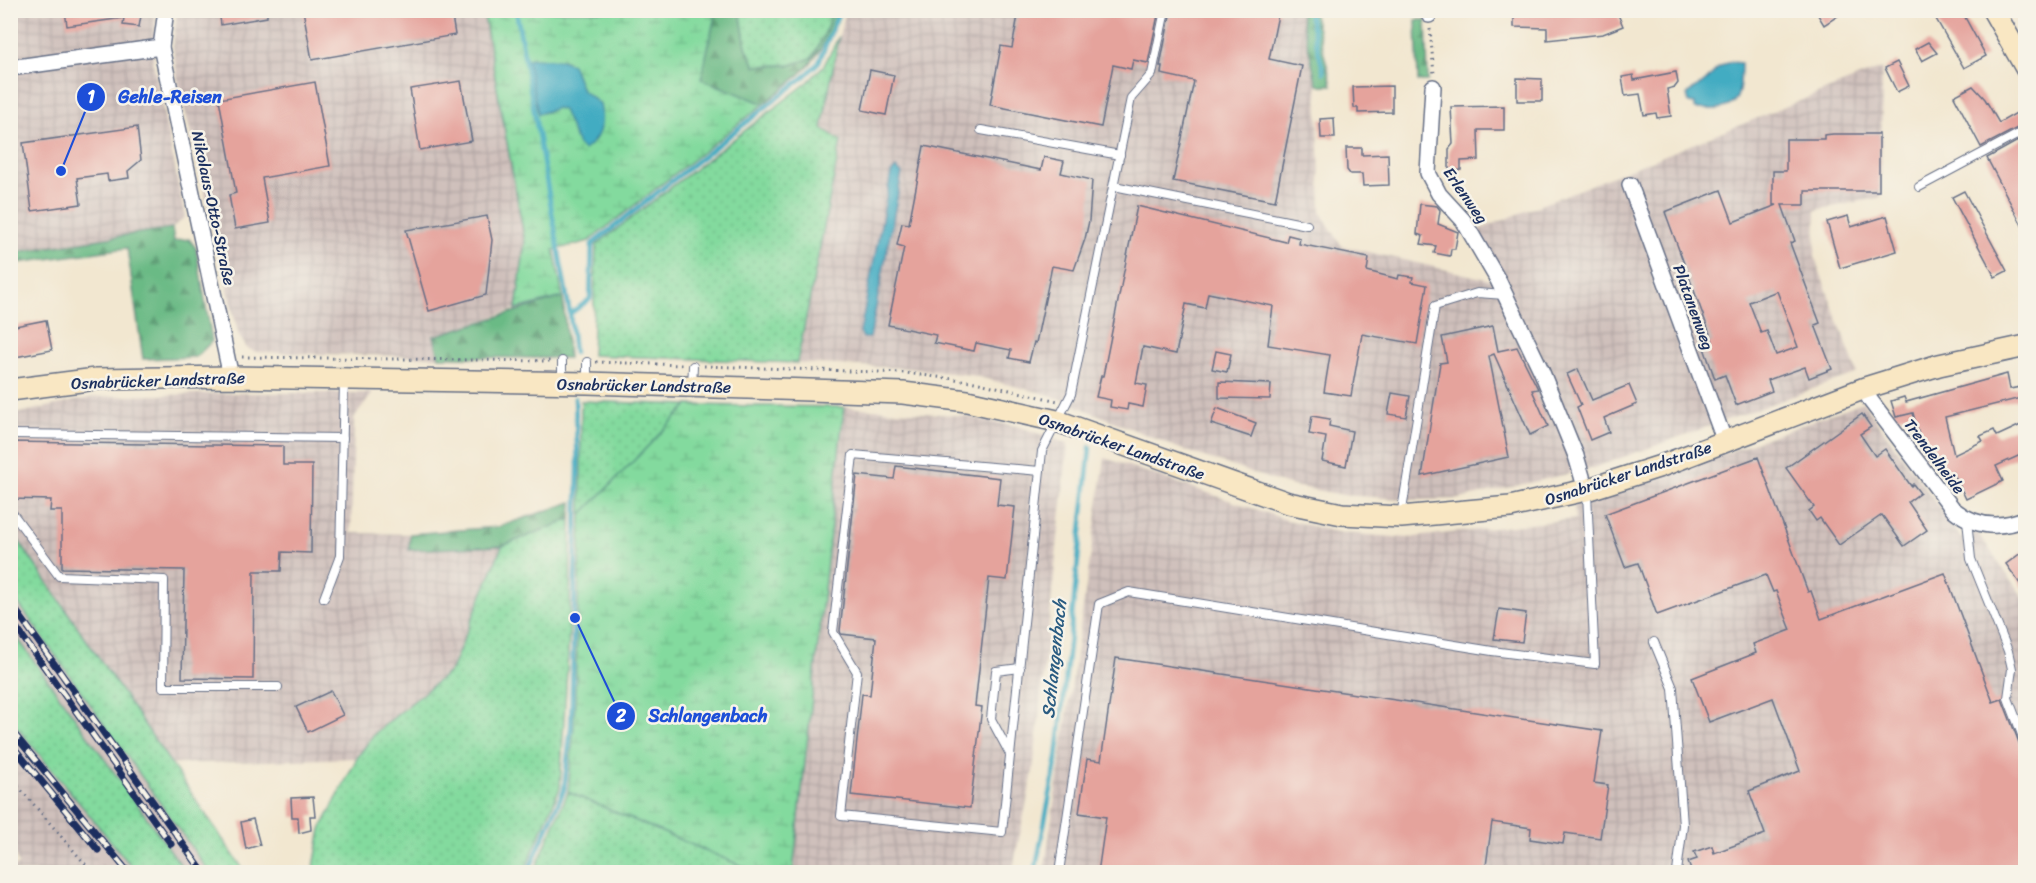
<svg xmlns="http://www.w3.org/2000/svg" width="2036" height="883" viewBox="0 0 2036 883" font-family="Sriracha,sans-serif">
	<defs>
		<pattern id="industrial-grid" width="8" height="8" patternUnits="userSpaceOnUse" patternTransform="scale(1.5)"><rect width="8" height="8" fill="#cfc0bb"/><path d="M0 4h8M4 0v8" fill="none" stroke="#b1a5a3"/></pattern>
		<pattern id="grass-dots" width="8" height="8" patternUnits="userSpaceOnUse" patternTransform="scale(1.5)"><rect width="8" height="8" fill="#83da9e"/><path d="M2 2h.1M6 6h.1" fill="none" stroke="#71bb8a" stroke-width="1.8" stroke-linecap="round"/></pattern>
		<pattern id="forest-firs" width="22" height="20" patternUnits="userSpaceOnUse" patternTransform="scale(1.5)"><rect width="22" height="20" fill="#6aba85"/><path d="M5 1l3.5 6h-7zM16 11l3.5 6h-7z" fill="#569870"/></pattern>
		<pattern id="wetland-marsh" width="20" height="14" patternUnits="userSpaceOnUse" patternTransform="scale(1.5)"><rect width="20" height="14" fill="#83da9e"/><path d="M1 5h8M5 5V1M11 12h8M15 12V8" fill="none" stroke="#71bb8a"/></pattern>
	</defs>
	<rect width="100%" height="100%" fill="#f7f3e8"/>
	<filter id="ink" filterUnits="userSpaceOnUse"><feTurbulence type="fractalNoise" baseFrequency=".0167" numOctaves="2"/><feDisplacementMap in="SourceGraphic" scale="12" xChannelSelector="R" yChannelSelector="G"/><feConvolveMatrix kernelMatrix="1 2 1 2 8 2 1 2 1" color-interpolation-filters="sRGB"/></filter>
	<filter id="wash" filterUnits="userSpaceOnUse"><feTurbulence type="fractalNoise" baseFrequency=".008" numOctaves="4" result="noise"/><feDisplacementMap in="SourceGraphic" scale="24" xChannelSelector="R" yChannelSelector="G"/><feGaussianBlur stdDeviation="1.35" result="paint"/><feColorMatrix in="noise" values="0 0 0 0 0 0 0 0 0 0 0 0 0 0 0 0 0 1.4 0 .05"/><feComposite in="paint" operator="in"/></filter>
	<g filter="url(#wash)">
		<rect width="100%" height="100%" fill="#f2e7d0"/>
		<g fill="url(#industrial-grid)">
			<polygon points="11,11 156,11 153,62 185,217 172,228 11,253"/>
			<polygon points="177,11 483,11 525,242 516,309 434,336 439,357 256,352 247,348 239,336 177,76 173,46"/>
			<polygon points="846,11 1300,11 1317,85 1321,213 1342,246 1491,280 1476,231 1882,68 1881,197 1816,210 1815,258 1857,373 1593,468 1459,499 1419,500 1344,495 1288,485 1178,448 1050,395 971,375 906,368 797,363 841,141 822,128 839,36"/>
			<polygon points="231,393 373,393 354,418 351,533 410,534 409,550 502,546 451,670 374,734 357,758 170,764 11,528 10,415 94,397"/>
			<polygon points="1863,402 1961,538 1978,533 2025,600 2025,872 1044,872 1105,458 1287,520 1340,533 1407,538 1575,519 1574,505 1603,499"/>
			<polygon points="844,407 964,416 1020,427 1068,444 1033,772 1012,872 793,872"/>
			<polygon points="18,765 22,769 109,872 11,872 10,867 19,865 10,844 11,770"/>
		</g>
		<g fill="#cfc0bb">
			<polygon points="10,593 184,838 209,872 186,872 11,629"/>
			<polygon points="10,720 38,754 136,872 109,872 18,765 11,755"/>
		</g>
		<g fill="url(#grass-dots)" stroke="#4f847e" stroke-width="1.5">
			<polygon points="740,11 832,11 826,31 812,58 791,65 755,66 746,47"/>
			<polygon points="839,36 822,128 841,141 797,363 592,355 596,245 808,82 824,65"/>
			<polygon points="581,401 688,405 581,515"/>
			<polygon points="571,519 570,620 560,788 524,872 313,872 321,829 357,758 374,734 451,670 502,546"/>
			<polygon points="10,528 245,872 209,872 11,593"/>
			<polygon points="11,629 186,872 136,872 11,720"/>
			<polygon points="568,792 756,872 534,872"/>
		</g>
		<g fill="url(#forest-firs)" stroke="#427472" stroke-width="1.5">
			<path d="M716 11H740L746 47 755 66 791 65 812 58 826 31 832 11H837C821 61 804 72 764 104L701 79Z"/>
			<polygon points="1300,11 1313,11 1332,85 1317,85"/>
			<polygon points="1416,20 1426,20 1428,81 1418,81"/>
			<polygon points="172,228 174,241 189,239 196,248 212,341 196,357 143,359 127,248 11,264 11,253"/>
			<polygon points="563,297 568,358 439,357 434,336"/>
			<polygon points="572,502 571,519 502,546 409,550 410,534 498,527"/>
		</g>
		<g fill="url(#wetland-marsh)" stroke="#4f847e" stroke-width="1.5">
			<polygon points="483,11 716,11 701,79 764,104 589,241 554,250 563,297 516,309 525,242"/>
			<polygon points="688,405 844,407 793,872 756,872 568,792 574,726 581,515"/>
		</g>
		<g fill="#43acc2" stroke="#2f6e90" stroke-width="1.5">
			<path d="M535 58 561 60 572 64 582 90 600 104C604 123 600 139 584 150L578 145 563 110 557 108 538 114 527 59Z"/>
			<path d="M1730 62 1741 63C1740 104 1738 111 1695 109V104L1689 103 1687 95C1691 89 1693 90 1699 86 1712 78 1713 68 1730 62Z"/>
			<polygon points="896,168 902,173 870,338 863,338 860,332 891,173"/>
		</g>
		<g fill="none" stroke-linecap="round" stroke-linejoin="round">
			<g stroke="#43acc2" stroke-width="4.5">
				<polyline points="516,10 570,314 574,353"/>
				<polyline points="1308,10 1324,73"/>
				<polyline points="570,314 590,299 592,244 804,77 819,62 840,10"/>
				<polyline points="528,872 564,790 571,726 578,466 575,398"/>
				<polyline points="1035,872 1057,758 1090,447"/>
			</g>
		</g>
		<g id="blocks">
			<g fill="#e5a39c" fill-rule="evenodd">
				<polygon points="65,10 123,10 123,18 67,26"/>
				<polygon points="125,10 142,10 139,27 123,25"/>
				<polygon points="219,10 267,10 267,17 221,25"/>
				<polygon points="303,10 451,10 455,35 312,60"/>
				<polygon points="1019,10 1159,10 1148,63 1133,60 1131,69 1113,65 1101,127 990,105 1001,46 1012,48"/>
				<polygon points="1171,10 1279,10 1269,59 1302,66 1275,201 1173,181 1194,81 1161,74 1162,66 1160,66"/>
				<polygon points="1514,10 1548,10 1548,13 1616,10 1623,26 1603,34 1547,40 1547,28 1514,27"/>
				<polygon points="1815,10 1847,10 1824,25"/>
				<polygon points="1931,10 1961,10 1986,56 1964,68"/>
				<polygon points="1928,42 1937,53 1922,61 1915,49"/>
				<polygon points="1897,62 1909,86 1897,92 1885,68"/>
				<polygon points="870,70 894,75 886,115 862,110"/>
				<polygon points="1676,72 1678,83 1675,87 1667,89 1671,116 1657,118 1656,113 1644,115 1640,94 1625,96 1622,77 1633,75 1634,80"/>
				<polygon points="1517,78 1542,79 1542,101 1517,101"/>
				<polygon points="461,81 472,141 420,150 410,89"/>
				<polygon points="315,82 330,166 262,178 270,223 235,229 229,195 236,193 219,99"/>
				<polygon points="1392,86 1392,112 1358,113 1358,108 1354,108 1353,87"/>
				<polygon points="1973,86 1985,99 1999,123 2025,108 2025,124 1981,147 1954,96"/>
				<polygon points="1504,106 1504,130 1478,130 1479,160 1461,161 1461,170 1449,171 1449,149 1453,144 1451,107"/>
				<polygon points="1334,118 1335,138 1321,138 1320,119"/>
				<polygon points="137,127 141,160 128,171 129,178 108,181 107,174 77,178 81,204 32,211 23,143"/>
				<path d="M1833 134H1879V191H1805V205H1782L1795 241 1790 243 1820 323 1815 325 1832 369 1809 378 1805 367 1768 380 1772 391 1736 405 1725 375 1715 379 1703 345 1713 342 1665 212 1721 190 1733 222 1777 205H1773V171H1786V139H1824V135ZM1777 291 1798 347 1776 355 1767 331 1761 333 1749 302Z"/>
				<polygon points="2025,137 2025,231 1987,158"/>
				<polygon points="924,146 1041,170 1044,157 1064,161 1061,173 1092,180 1089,221 1085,239 1074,270 1052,266 1036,343 1034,342 1029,362 1009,358 1011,350 976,343 974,351 934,343 936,335 888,325 904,247 897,245 902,223 909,224"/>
				<polygon points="1346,148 1362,148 1362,155 1388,154 1389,185 1363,186 1362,174 1350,174 1347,170"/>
				<polygon points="1964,191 2007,271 1995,277 1952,197"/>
				<polygon points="1420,204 1437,206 1440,210 1438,224 1458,232 1455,249 1451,249 1450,256 1434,253 1436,246 1421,244 1423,236 1417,234"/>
				<polygon points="1137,206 1286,242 1288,235 1300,238 1299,244 1369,258 1367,271 1398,279 1399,275 1413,277 1412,282 1427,285 1417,344 1362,334 1351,396 1324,392 1330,355 1268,345 1273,306 1208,293 1205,308 1186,304 1176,354 1143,347 1136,383 1147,385 1143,407 1128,404 1127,410 1110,407 1111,400 1096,397 1101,376 1103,376"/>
				<polygon points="487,216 492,240 486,295 429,311 406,230"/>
				<polygon points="1848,216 1851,227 1887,216 1897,251 1840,268 1827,222"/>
				<polygon points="46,320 52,350 10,358 10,327"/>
				<polygon points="1493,326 1498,351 1517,347 1538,389 1532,390 1548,426 1530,435 1494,354 1489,356 1509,457 1422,476 1440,363 1447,362 1442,337"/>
				<polygon points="1216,351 1231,354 1227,372 1212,369"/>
				<polygon points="1578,369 1592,400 1629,385 1637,404 1604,418 1609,432 1590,440 1577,407 1581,405 1567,374"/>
				<polygon points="2007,374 2010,389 2025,386 2025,397 1945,417 1954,455 1983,441 1980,436 1994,430 1997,436 2025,423 2025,453 1996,466 2003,481 1966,499 1953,472 1947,475 1937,456 1929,460 1918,445 1921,443 1913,413 1896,417 1891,401 1904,397 1906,402"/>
				<polygon points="1219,382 1271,384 1270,399 1219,398"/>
				<polygon points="1392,393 1410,396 1406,417 1388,414"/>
				<polygon points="1217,408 1256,423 1251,437 1211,424"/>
				<polygon points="1862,414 1871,427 1860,434 1875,456 1885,449 1911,486 1913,484 1920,493 1908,502 1927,530 1904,546 1882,515 1839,545 1820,518 1816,521 1809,511 1814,507 1786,468"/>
				<polygon points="1312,416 1330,419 1329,426 1352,431 1346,466 1322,461 1326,437 1309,434"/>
				<polygon points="10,442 283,446 283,465 312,465 311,553 282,552 281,571 254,571 253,679 182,678 184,570 62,568 62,511 50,511 51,500 10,499"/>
				<polygon points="1758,457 1808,592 1811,591 1821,619 1945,573 1993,702 2002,699 2025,758 2025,873 1692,873 1688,862 1697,859 1694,852 1712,846 1714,853 1765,834 1749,791 1800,771 1773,698 1709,722 1692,678 1756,653 1753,644 1791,630 1776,591 1773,592 1766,575 1657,615 1638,563 1625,567 1605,514"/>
				<polygon points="896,466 1000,478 997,505 1015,507 1007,580 989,578 975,706 982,707 970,808 851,795 862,694 870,695 876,638 841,634 840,631 857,475 894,479"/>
				<polygon points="2025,550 2025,591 2006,564"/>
				<polygon points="1499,609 1526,613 1522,642 1494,639"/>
				<polygon points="1116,658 1602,731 1594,783 1608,785 1600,838 1565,833 1563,844 1530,839 1531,828 1492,822 1485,873 1098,873 1106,817 1079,813 1087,759 1101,761"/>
				<polygon points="331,691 343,715 308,732 296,707"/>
				<polygon points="313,797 315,816 310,816 311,830 299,833 298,817 292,817 291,798"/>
				<polygon points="253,819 260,845 246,849 241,822"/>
			</g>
		</g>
	</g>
	<g filter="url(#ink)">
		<use href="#blocks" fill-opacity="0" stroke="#666f86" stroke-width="1.5"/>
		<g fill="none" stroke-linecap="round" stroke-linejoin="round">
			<g stroke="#666f86" stroke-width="10">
				<g id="lane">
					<polyline points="981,130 1120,155"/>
					<polyline points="1114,186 1307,225"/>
					<polyline points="1919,187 2026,130"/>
					<polyline points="562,381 562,361"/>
					<polyline points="587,382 587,362"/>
					<polyline points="692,385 693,366"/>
					<polyline points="10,434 343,438"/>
					<polyline points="1040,471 853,455 833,632 857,672 841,816 1002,832 1042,451 1071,394 1131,98 1152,74 1165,10"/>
					<polyline points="10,510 59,576 164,580 163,687 278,687"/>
					<polyline points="1401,516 1435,306 1477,293 1505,295"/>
					<polyline points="1967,520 1971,559 2008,651 2012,669 2008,698 2026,745"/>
					<polyline points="324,598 340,556 344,381"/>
					<polyline points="1654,642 1673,688 1683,825 1677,872"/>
					<polyline points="1010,754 991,719 996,671 1020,668"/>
					<polyline points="1059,872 1099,604 1129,592 1492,651 1595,664 1587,493"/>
				</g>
			</g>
			<g stroke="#666f86" stroke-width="18">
				<g id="street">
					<polyline points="166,10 161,47 231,377"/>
					<polyline points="1429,10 1429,15"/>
					<polyline points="10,68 161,47"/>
					<polyline points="1433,87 1428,173 1439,194 1463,220 1498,280 1541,370 1576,456 1586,490"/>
					<polyline points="1630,185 1725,442"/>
					<path d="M1865 388 1870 400 1953 509C1975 527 1999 530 2026 518"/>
				</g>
			</g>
			<g stroke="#666f86" stroke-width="24">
				<g id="secondary">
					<polyline points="1993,10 2026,68"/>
					<polyline points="10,390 96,379 231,377 587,383 903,393 967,401 1057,421 1288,503 1342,514 1401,517 1510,507 1586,490 1661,466 1865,388 1939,365 2026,346"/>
				</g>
			</g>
			<g stroke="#666f86" stroke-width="3" stroke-dasharray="1.5 4.5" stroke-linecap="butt">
				<polyline points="1430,29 1434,74"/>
				<polyline points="242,357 551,361"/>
				<polyline points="596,362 683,365"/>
				<polyline points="704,366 906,373 970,381 1058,401"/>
				<polyline points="10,777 92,872"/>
			</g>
			<use href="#lane" stroke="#fff" stroke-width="8"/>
			<use href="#street" stroke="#fff" stroke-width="15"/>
			<use href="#secondary" stroke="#f9e7c3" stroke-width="21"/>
			<g stroke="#1b2f5e" stroke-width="7">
				<g id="rail">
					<polyline points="10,602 203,872"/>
					<polyline points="10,619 171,844"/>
					<polyline points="10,729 128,872"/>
					<polyline points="10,743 98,850"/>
				</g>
			</g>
			<use href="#rail" stroke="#f7f3e8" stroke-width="4.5" stroke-dasharray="14" stroke-linecap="butt"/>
		</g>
	</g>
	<g text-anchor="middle" stroke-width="5" stroke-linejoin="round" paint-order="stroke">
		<g font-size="16" fill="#1b2f5e" stroke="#f7f3e8">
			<text transform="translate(1466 195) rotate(55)" y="6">Erlenweg</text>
			<text transform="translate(214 208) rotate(78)" y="6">Nikolaus-Otto-Straße</text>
			<text transform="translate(1694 307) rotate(70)" y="6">Platanenweg</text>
			<text transform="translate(158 380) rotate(-2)" y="6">Osnabrücker Landstraße</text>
			<text transform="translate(644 385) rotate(1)" y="6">Osnabrücker Landstraße</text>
			<text transform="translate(1122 446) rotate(19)" y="6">Osnabrücker Landstraße</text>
			<text transform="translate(1935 456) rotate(53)" y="6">Trendelheide</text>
			<text transform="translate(1628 473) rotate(-18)" y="6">Osnabrücker Landstraße</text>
		</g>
		<g font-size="18" font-style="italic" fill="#295b81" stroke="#f7f3e8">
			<text transform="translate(1054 659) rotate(-84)" y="6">Schlangenbach</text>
		</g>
	</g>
	<path fill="none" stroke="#1d4ed8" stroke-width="2" d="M61 171L91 97M575 618L621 716"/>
	<g fill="#1d4ed8" stroke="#f7f3e8" stroke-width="2">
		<circle cx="61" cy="171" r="6"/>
		<circle cx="575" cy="618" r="6"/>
		<circle cx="91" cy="97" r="15"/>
		<circle cx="621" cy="716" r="15"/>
	</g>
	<g font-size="18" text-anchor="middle" font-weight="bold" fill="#fff">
		<text x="91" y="103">1</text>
		<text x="621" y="722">2</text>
	</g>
	<g font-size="18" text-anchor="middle" font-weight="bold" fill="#1d4ed8" stroke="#f7f3e8" stroke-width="5" stroke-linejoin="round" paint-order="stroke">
		<text x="170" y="103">Gehle-Reisen</text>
		<text x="708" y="722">Schlangenbach</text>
	</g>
	<rect width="2036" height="883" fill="none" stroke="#f7f3e8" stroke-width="36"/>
</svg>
